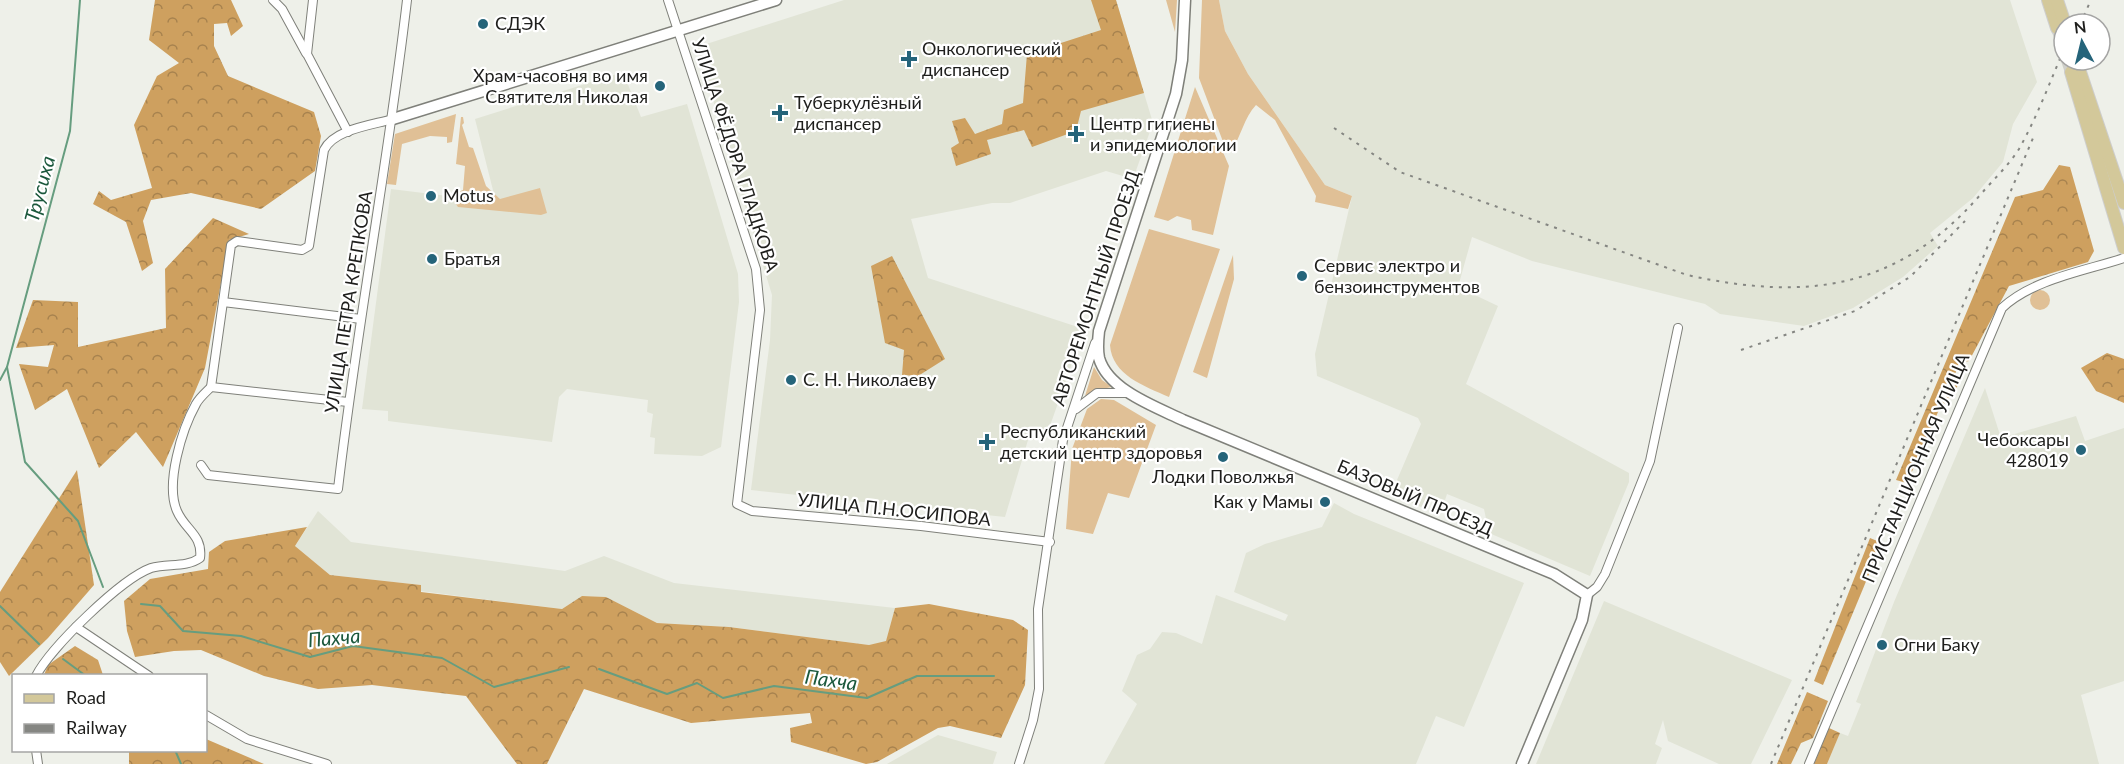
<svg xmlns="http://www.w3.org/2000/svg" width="2124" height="764" viewBox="0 0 2124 764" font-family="Lato,sans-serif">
	<defs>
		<pattern id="forest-crowns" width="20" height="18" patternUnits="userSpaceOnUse" patternTransform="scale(1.5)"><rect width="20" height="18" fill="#cea05f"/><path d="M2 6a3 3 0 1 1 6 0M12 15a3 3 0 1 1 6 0" fill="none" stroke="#a7824e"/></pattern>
	</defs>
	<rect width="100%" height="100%" fill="#eef0e9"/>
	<g fill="#e1e4d6">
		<polygon points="844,0 1116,0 1153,123 1133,179 1106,171 1010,203 992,203 911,219 928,278 1084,329 1045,440 1028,440 1005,517 751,490 770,340 772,295 697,47"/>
		<polygon points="1219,0 2010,0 2037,82 2013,124 2003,162 1973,198 1930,233 1938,246 1903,277 1853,308 1804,326 1720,314 1705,304 1532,261 1472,237 1458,287 1498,306 1466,384 1629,473 1629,482 1590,576 1489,533 1484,509 1447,494 1445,500 1429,495 1421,507 1391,494 1421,424 1418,418 1317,376 1315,354 1352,196 1325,185 1248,74 1225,31"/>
		<polygon points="623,72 641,117 687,104 738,274 739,302 721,447 702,456 654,454 655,438 650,437 653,414 647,412 648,400 567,389 559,397 552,442 388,421 388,411 362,409 391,189 496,202 475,119"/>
		<polygon points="1985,388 2001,438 2076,416 2085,441 2124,428 2124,681 2081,695 2099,764 1827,764 1840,733 1848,736 1861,704 1856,702 1894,602"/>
		<polygon points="1334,503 1354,514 1524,583 1464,727 1436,716 1416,764 1104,764 1137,704 1122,691 1137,655 1150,649 1162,632 1176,633 1202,644 1216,595 1285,621 1288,615 1234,592 1246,553 1265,544 1322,527"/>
		<polygon points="318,511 351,542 565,571 604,556 674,583 895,608 886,642 869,645 729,627 657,623 606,597 582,596 562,609 420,591 421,585 330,575 295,546"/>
		<polygon points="1604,601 1792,680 1751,764 1719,764 1668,741 1663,720 1655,744 1662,748 1656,764 1536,764"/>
		<polygon points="938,735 997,752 993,764 887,764"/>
	</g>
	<g fill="#e0c096">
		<polygon points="1166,0 1177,0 1175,32"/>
		<path d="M1202 0H1219L1225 31 1248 74 1325 185 1352 196 1348 209 1315 202 1316 196 1275 120 1256 105C1244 118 1241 136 1231 152L1225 147 1199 78Z"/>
		<polygon points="1195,87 1229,166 1213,235 1192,230 1191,220 1177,216 1168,221 1154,217"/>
		<polygon points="456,114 452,142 447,143 447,137 430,136 402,144 396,185 387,184 395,134"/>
		<polygon points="461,117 463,117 464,123 462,125 469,147 473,148 486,186 500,199 540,188 547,213 541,215 458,207 453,200 453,194 463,190 465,166 456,164"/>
		<path d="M1149 229 1220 249 1169 397C1144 386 1112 375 1110 345Z"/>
		<polygon points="1233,255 1234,279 1207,378 1193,372"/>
		<circle cx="2040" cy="300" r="10"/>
		<polygon points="1094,367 1102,380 1112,387 1097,390 1085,396"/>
		<polygon points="1101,399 1114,400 1156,425 1129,498 1108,493 1093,534 1066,529 1072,449 1087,409"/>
	</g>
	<g fill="url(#forest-crowns)">
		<polygon points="155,0 231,0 243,26 231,36 227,23 214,24 214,46 228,76 314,112 321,136 315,171 261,209 191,193 151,200 143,221 153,263 142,271 126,222 93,204 99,191 111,200 152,188 134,125 157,76 179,63 149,40"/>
		<polygon points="1091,0 1116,0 1144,93 1081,111 1076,131 1032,147 1024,130 987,140 991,154 956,166 951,148 959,143 952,121 965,118 975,134 1002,124 1004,110 1023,103 1027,54 1101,30"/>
		<polygon points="2059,165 2070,167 2094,251 2088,262 2009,286 1969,361 1959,363 1953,380 1959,384 1938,412 1907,483 1896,480 2015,197 2043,190"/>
		<polygon points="213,218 249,234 229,240 205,368 163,467 136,432 99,468 67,389 35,410 19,364 48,367 54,345 16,348 33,300 78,302 78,347 166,328 165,269"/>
		<polygon points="892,256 945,359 918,376 902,375 904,350 885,343 871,266"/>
		<polygon points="2107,353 2124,359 2124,403 2096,391 2081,368"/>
		<polygon points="77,470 94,585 48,638 9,676 0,662 0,592"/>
		<polygon points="307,527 295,546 330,575 421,585 421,592 562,609 582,596 606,597 657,623 729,627 869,645 886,641 895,608 929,604 1013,620 1028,630 1025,685 1001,738 950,726 938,728 877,762 866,764 791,742 790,728 812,723 810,713 691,723 584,689 547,764 517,764 466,696 372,685 318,689 264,676 201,650 174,651 135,657 127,631 124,601 150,579 208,569 209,552 225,541"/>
		<polygon points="1870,538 1882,543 1823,685 1814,681"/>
		<polygon points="75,646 98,660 103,675 44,675 48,665"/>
		<polygon points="1807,692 1828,701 1813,738 1801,743 1791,764 1777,764"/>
		<polygon points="1829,728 1840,733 1827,764 1814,764"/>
		<polygon points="206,739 264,764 129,764 129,751 206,750"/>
	</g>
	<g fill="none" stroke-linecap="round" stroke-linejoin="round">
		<g stroke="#669d7f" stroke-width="2">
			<polyline points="7,367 25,462 78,521 103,587"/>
			<polyline points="0,380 7,367 70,131 80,0"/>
			<polyline points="141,604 160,606 183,631 241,636 310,657 353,646 442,658 494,687 569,667"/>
			<polyline points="0,606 39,644"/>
			<polyline points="63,659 86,676"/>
			<polyline points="599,669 667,694 697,683 723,698 774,686 867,698 917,676 994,676"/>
			<polyline points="175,750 181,764"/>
		</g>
		<g stroke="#cfd0ca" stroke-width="12" stroke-dasharray="12 6" stroke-linecap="butt">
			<polyline points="2057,28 2064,50"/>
			<polyline points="2067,60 2071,72"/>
		</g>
		<g stroke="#7f807a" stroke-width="10">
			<g id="street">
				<polyline points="273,0 282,9 306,53"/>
				<polyline points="313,0 307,54 348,132"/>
				<polyline points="668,0 756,269 760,310 737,504 752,511 921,526 1050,542"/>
				<polyline points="223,302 361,319"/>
				<polyline points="211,387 348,402"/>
				<polyline points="1076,409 1097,393 1127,393"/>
				<path d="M201 465 208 475 338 489C357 325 388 164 407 0"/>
				<polyline points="1587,595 1597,587 1605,574 1650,461 1678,328"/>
				<polyline points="76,627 149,676"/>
				<path d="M36 676C51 647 121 579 151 568 167 563 186 568 200 558 203 535 185 530 177 511 165 484 182 429 196 404 199 398 206 392 211 387L231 245 237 241 302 250 309 246 324 150C334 129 373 125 393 119"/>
				<polyline points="206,715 247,739 327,764"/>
				<polyline points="36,750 38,764"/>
				<polyline points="1019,764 1033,720 1039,689 1038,609 1063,440 1095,343"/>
				<path d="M1809 764 2002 308C2033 279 2085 271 2124 258"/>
			</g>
		</g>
		<g stroke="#7f807a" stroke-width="13">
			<g id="secondary">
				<path d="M1185 0 1182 60 1176 94 1099 331C1098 340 1097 349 1099 358 1108 390 1156 407 1183 420L1554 574 1587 595 1582 620 1522 764"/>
				<polyline points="393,119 776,0"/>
			</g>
		</g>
		<g stroke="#cececd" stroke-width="14">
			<g id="primary">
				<polyline points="2048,0 2057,28"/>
				<polyline points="2057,0 2065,24"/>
				<polyline points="2079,69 2124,203"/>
				<polyline points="2071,72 2124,248"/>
			</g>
		</g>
		<use href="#street" stroke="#fff" stroke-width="8"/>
		<use href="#secondary" stroke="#fff" stroke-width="10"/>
		<use href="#primary" stroke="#d3c89a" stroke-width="12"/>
		<g stroke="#858682" stroke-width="2" stroke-dasharray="3 6" stroke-linecap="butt">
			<polyline points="2080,24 2091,0"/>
			<path d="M1334 128 1400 172 1687 275C1805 301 1897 291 1981 194 1993 180 2009 165 2019 149 2037 117 2050 82 2064 49"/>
			<polyline points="1741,350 1855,311 1910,277 1965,221"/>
			<polyline points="1771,764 2033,138"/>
		</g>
	</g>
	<g fill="#25647a" stroke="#fff" stroke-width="2">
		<circle cx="483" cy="24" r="6"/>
		<path d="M906 50h6v6h6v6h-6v6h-6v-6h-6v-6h6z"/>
		<circle cx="660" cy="86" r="6"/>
		<path d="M777 104h6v6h6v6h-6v6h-6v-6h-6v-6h6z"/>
		<path d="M1073 125h6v6h6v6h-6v6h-6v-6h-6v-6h6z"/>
		<circle cx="431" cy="196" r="6"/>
		<circle cx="432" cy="259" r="6"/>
		<circle cx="1302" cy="276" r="6"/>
		<circle cx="791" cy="380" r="6"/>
		<path d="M984 433h6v6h6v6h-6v6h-6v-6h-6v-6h6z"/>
		<circle cx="2081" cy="450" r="6"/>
		<circle cx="1223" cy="457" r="6"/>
		<circle cx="1325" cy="502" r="6"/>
		<circle cx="1882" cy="645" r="6"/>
	</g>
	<g text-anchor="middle" stroke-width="4.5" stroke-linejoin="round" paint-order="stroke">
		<g font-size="18" fill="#1e1e1c" stroke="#fff" text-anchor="start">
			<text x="495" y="30">СДЭК</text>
			<text x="922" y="55">Онкологический<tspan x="922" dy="21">диспансер</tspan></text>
			<text x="648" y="82" text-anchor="end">Храм-часовня во имя<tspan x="648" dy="21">Святителя Николая</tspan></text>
			<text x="794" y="109">Туберкулёзный<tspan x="794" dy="21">диспансер</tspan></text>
			<text x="1090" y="130">Центр гигиены<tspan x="1090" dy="21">и эпидемиологии</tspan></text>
			<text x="443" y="202">Motus</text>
			<text x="444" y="265">Братья</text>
			<text x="1314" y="272">Сервис электро и<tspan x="1314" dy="21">бензоинструментов</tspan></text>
			<text x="803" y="386">С. Н. Николаеву</text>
			<text x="1000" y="438">Республиканский<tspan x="1000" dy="21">детский центр здоровья</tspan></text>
			<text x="2069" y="446" text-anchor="end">Чебоксары<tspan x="2069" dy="21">428019</tspan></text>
			<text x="1223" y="483" text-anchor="middle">Лодки Поволжья</text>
			<text x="1313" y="508" text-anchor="end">Как у Мамы</text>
			<text x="1894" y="651">Огни Баку</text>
		</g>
		<g font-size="18" fill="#1e1e1c" stroke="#fff">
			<text transform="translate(735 155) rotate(72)" y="6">УЛИЦА ФЁДОРА ГЛАДКОВА</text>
			<text transform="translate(1096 288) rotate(-72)" y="6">АВТОРЕМОНТНЫЙ ПРОЕЗД</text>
			<text transform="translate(349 302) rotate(-81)" y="6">УЛИЦА ПЕТРА КРЕПКОВА</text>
			<text transform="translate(1916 468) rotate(-67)" y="6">ПРИСТАНЦИОННАЯ УЛИЦА</text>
			<text transform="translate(1415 498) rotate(23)" y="6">БАЗОВЫЙ ПРОЕЗД</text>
			<text transform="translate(894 510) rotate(6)" y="6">УЛИЦА П.Н.ОСИПОВА</text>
		</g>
		<g font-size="20" font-style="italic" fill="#1b583c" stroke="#fff">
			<text transform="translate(40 189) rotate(-75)" y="7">Трусиха</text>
			<text transform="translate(334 638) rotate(-5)" y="7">Пахча</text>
			<text transform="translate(831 680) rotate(8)" y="7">Пахча</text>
		</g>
	</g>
	<rect x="12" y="674" width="195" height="78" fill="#ffffff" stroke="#a5a5a4" stroke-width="1.5"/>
	<rect x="24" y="694" width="30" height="9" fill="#d3c89a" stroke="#a5a5a4" stroke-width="1.5"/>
	<text x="66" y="704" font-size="18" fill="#1e1e1c">Road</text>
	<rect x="24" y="724" width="30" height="9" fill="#858682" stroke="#a5a5a4" stroke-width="1.5"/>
	<text x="66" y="734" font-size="18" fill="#1e1e1c">Railway</text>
	<g transform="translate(2082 42) rotate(353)"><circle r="28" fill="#ffffff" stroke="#a5a5a4" stroke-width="1.5"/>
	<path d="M0-4.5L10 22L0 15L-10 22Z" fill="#25647a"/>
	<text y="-9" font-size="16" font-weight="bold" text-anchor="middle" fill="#1e1e1c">N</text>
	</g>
</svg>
